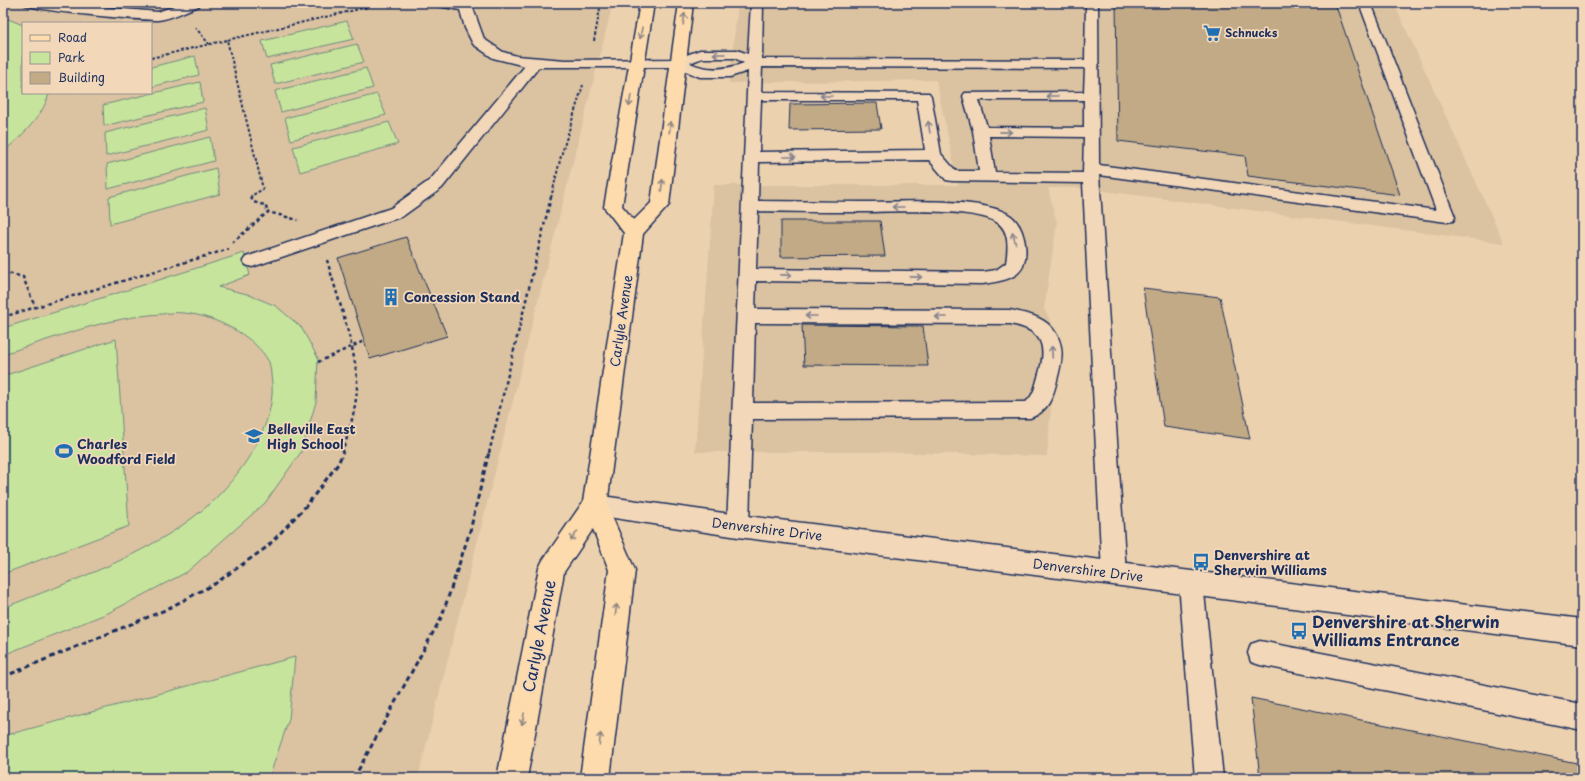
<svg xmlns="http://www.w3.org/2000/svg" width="1585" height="781" viewBox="0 0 1585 781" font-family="'Playpen Sans',sans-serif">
	<rect width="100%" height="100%" fill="#ecd1af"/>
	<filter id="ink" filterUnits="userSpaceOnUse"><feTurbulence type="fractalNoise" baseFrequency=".025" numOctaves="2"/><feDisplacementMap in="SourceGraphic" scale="8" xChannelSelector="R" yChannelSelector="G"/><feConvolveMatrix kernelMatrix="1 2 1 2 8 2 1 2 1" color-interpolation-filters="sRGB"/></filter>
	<g filter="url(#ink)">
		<g fill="#dbc2a1" fill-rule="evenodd">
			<path d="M3 3H613L418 778H3ZM23 23H151V93H23Z"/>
			<polygon points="738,3 1394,3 1504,243 1081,188 1048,188 1057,223 1044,309 1057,333 1047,456 873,452 695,452 714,185 958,185 936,80 729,83"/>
		</g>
		<g fill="#c6e49c" stroke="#708a7d">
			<path d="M3 17 23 25V93H49C45 114 20 138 3 152Z"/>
			<polygon points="347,21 354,39 267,59 262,41"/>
			<polygon points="357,44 364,62 275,84 270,65"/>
			<polygon points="195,56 199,75 151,87 151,67"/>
			<polygon points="366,68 373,88 281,112 275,91"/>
			<polygon points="200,82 203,102 104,126 103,105"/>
			<polygon points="377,94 386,115 291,140 285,118"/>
			<polygon points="205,108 209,130 106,156 105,133"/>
			<polygon points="389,122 398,144 300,172 293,147"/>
			<polygon points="210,137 214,161 108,189 107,164"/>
			<polygon points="216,168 220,194 110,224 109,197"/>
			<path d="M244 253 250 275 218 287 247 294 276 306 301 327 318 358 316 402 301 452 265 503 187 572 108 613 3 655V608C73 580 146 557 205 508 239 479 280 422 271 375 271 371 270 366 269 362 262 349 249 338 237 331 221 322 202 314 183 313 176 312 169 313 162 314 107 317 55 338 3 354V328L121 292Z"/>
			<polygon points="116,339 129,526 3,574 3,376"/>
			<polygon points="295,657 289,719 269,778 3,778 3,736"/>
		</g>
		<g fill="#c1aa85" stroke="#1b2f5e">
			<polygon points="1116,3 1335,3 1400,195 1248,176 1245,156 1118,141"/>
			<polygon points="877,103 881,129 789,130 790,104"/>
			<polygon points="781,221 880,221 885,256 781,257"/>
			<polygon points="406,237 447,336 370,359 338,258"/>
			<polygon points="1143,288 1220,297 1250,439 1164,427"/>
			<polygon points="802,325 923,326 928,366 804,365"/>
			<polygon points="1251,698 1582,764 1582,778 1260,778"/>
		</g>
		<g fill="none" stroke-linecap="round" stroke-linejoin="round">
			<g stroke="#1b2f5e" stroke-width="3">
				<g id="service">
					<path d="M22 3H55L158 12 182 3H200L199 6C186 10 171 19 158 20 142 20 27 11 22 3Z"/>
					<path d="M437 3H471L484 39 503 52 517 56 565 60 676 59 700 50H737L748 54 751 3H763L762 59 1085 60 1086 3H1098L1099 165 1436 210 1359 3H1371L1455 217 1453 221 1447 222 1099 175 1126 573 1122 581 1114 584 1106 581 1102 573 1083 183 952 181 946 180 929 160 759 162 758 201C792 201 827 202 861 202 895 202 984 196 1011 216 1024 226 1029 251 1023 266 1017 280 996 282 983 284L756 281 755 309 1010 310C1024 313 1042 316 1052 328 1066 345 1062 361 1057 380 1053 397 1048 412 1030 418L752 419 749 526 746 533 738 536 730 533 727 526 748 71 730 77H700L676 67H539L442 188 403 216 252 267 246 265 243 261 246 257 391 208 430 180 525 66 493 58 473 44 465 28 460 10 438 6ZM702 58H735L744 63C725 70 708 71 690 63ZM762 67 1085 68 1084 92 965 93 963 96 973 131 979 171H956L941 154 931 96 929 93 761 92ZM761 100H917L925 150 759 152ZM979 100H1084V128L987 127ZM989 136 1084 137 1083 173 995 172ZM758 211C792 212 827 212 862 212 892 212 975 207 998 223 1010 232 1008 250 1006 263L996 270 983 272 756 269ZM755 323 1010 324C1045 330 1047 348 1038 377 1035 387 1034 395 1026 402L753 403Z"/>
					<polygon points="1191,572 1199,575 1203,583 1223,778 1195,778 1179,583 1183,575"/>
					<polygon points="1260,641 1582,704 1582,730 1260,665 1251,662 1248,653 1251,644"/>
				</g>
			</g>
			<g stroke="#1b2f5e" stroke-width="3">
				<polygon id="minor" points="595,495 738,515 1582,619 1582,645 738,537 595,515 586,512 583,505 586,498"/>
			</g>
			<g stroke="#1b2f5e" stroke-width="3">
				<polygon id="primary" points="640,3 654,3 622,206 634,220 651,203 679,3 693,3 669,205 643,234 607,505 635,570 610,778 580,778 609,570 593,529 564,572 527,778 497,778 539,568 543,560 583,502 624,233 604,207"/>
			</g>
			<g stroke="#1b2f5e" stroke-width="2" stroke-dasharray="3 2" stroke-linecap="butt">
				<polyline points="195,27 209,44"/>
				<polyline points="594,41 601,3"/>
				<polyline points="151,58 227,40"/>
				<polyline points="252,198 251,196 263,189 227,40 368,7 366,3"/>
				<polyline points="551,198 561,156 583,85"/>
			</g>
			<g stroke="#1b2f5e" stroke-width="2.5" stroke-dasharray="3.5 3" stroke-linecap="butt">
				<polyline points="251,197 253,202 265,205 268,212"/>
				<polyline points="232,243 268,212 298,220"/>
				<path d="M327 260C337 296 355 345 357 381 358 402 349 433 342 453"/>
				<polyline points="3,274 8,273 23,277 35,307"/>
				<polyline points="3,317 229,249"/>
				<polyline points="318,362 364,341"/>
				<polyline points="489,453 551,197"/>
			</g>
			<g stroke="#1b2f5e" stroke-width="3" stroke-dasharray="5 3.5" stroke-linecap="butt">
				<polyline points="3,677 165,610 216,583 267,547 306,506 338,464 343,452"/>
				<polyline points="354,778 442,616 470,531 489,452"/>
			</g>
			<use href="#service" fill="#f2d7b9" fill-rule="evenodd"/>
			<use href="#minor" fill="#f2d7b9" fill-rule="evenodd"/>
			<use href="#primary" fill="#fedbac" fill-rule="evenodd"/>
		</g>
		<defs><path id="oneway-shaft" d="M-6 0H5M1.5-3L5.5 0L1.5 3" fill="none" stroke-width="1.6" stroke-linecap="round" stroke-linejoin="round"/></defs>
		<g stroke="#8c8585">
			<use href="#oneway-shaft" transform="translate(684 19) rotate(-82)"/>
			<use href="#oneway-shaft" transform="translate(641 33) rotate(100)"/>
			<use href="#oneway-shaft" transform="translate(630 101) rotate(99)"/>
			<use href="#oneway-shaft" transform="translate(670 127) rotate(-83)"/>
			<use href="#oneway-shaft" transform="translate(662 185) rotate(-83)"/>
			<use href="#oneway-shaft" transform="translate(574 536) rotate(125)"/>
			<use href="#oneway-shaft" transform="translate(616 610) rotate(-83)"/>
			<use href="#oneway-shaft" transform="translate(523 719) rotate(101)"/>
			<use href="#oneway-shaft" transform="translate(600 739) rotate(-83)"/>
		</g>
		<g stroke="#86838c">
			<use href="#oneway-shaft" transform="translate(719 54) rotate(-180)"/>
			<use href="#oneway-shaft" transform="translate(826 96) rotate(-180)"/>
			<use href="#oneway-shaft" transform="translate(1052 96) rotate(180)"/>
			<use href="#oneway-shaft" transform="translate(929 127) rotate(-99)"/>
			<use href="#oneway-shaft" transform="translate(1006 132) rotate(1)"/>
			<use href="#oneway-shaft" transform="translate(790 157)"/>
			<use href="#oneway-shaft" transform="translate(898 207) rotate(-180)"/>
			<use href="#oneway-shaft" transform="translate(1014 238) rotate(-105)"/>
			<use href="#oneway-shaft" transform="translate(786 275) rotate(1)"/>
			<use href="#oneway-shaft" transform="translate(916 277) rotate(1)"/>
			<use href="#oneway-shaft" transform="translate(811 316) rotate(-180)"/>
			<use href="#oneway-shaft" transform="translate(941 317) rotate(-180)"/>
			<use href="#oneway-shaft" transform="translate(1052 352) rotate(-93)"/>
		</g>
	</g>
	<defs>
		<g id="supermarket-bare" transform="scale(1.38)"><path d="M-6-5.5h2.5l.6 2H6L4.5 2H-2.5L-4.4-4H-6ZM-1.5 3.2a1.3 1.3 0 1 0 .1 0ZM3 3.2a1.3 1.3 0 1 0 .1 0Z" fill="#1f6fb2" stroke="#f2d7b9" stroke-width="2.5" paint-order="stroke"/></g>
		<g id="building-bare" transform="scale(1.38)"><path d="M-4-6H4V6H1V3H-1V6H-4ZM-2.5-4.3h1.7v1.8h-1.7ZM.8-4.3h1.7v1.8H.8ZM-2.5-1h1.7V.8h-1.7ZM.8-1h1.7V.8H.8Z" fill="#1f6fb2" stroke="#f2d7b9" stroke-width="2.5" paint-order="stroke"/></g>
		<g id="school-bare" transform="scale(1.38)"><path d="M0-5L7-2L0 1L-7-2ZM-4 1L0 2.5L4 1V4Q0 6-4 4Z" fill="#1f6fb2" stroke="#f2d7b9" stroke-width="2.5" paint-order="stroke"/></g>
		<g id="stadium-bare" transform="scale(1.38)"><path d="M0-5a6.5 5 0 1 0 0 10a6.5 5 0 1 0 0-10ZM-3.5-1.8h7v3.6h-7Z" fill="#1f6fb2" stroke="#f2d7b9" stroke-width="2.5" paint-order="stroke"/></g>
		<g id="bus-bare" transform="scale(1.38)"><path d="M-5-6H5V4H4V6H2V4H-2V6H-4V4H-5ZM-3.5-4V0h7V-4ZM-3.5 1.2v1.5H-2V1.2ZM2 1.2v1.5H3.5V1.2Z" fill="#1f6fb2" stroke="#f2d7b9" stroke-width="2.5" paint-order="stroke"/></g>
	</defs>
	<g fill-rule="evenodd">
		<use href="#supermarket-bare" x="1212" y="33"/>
		<use href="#building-bare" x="391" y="297"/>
		<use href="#school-bare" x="254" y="436"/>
		<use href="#stadium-bare" x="64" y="451"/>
		<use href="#bus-bare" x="1201" y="562"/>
		<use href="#bus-bare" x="1299" y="631"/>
	</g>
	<g text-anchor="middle" stroke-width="3.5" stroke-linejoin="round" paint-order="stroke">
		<g font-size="11" font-weight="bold" fill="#1b2f5e" stroke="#f2d7b9" text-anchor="start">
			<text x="1225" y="37">Schnucks</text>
		</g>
		<g font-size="13" font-weight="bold" fill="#1b2f5e" stroke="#f2d7b9" text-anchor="start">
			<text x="404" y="302">Concession Stand</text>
			<text x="267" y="434">Belleville East<tspan x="267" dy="15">High School</tspan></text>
			<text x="77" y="449">Charles<tspan x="77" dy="15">Woodford Field</tspan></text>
			<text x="1214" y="560">Denvershire at<tspan x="1214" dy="15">Sherwin Williams</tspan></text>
		</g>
		<g font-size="13" fill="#1b2f5e" stroke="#f2d7b9">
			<text transform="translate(621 321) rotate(-82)" y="5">Carlyle Avenue</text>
			<text transform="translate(767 529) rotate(7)" y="5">Denvershire Drive</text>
			<text transform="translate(1088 570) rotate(7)" y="5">Denvershire Drive</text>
		</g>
		<g font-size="16" font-weight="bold" fill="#1b2f5e" stroke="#f2d7b9" text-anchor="start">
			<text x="1312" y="628">Denvershire at Sherwin<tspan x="1312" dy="18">Williams Entrance</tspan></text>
		</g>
		<g font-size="16" fill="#1b2f5e" stroke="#f2d7b9">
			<text transform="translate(539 636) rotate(-79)" y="6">Carlyle Avenue</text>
		</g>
	</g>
	<rect width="1585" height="781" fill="none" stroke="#f2d7b9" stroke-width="16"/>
	<rect x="8" y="8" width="1569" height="765" fill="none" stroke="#1b2f5e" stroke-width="1.5" filter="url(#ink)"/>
	<rect x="22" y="22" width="130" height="72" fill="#f2d7b9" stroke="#9c9495"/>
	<rect x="30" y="35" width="20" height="6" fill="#fedbac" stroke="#9c9495"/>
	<text x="58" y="42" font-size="12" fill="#1b2f5e">Road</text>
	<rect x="30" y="52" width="20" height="12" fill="#c6e49c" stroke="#9c9495"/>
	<text x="58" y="62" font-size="12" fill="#1b2f5e">Park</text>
	<rect x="30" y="72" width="20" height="12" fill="#c1aa85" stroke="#9c9495"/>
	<text x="58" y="82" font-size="12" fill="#1b2f5e">Building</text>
</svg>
